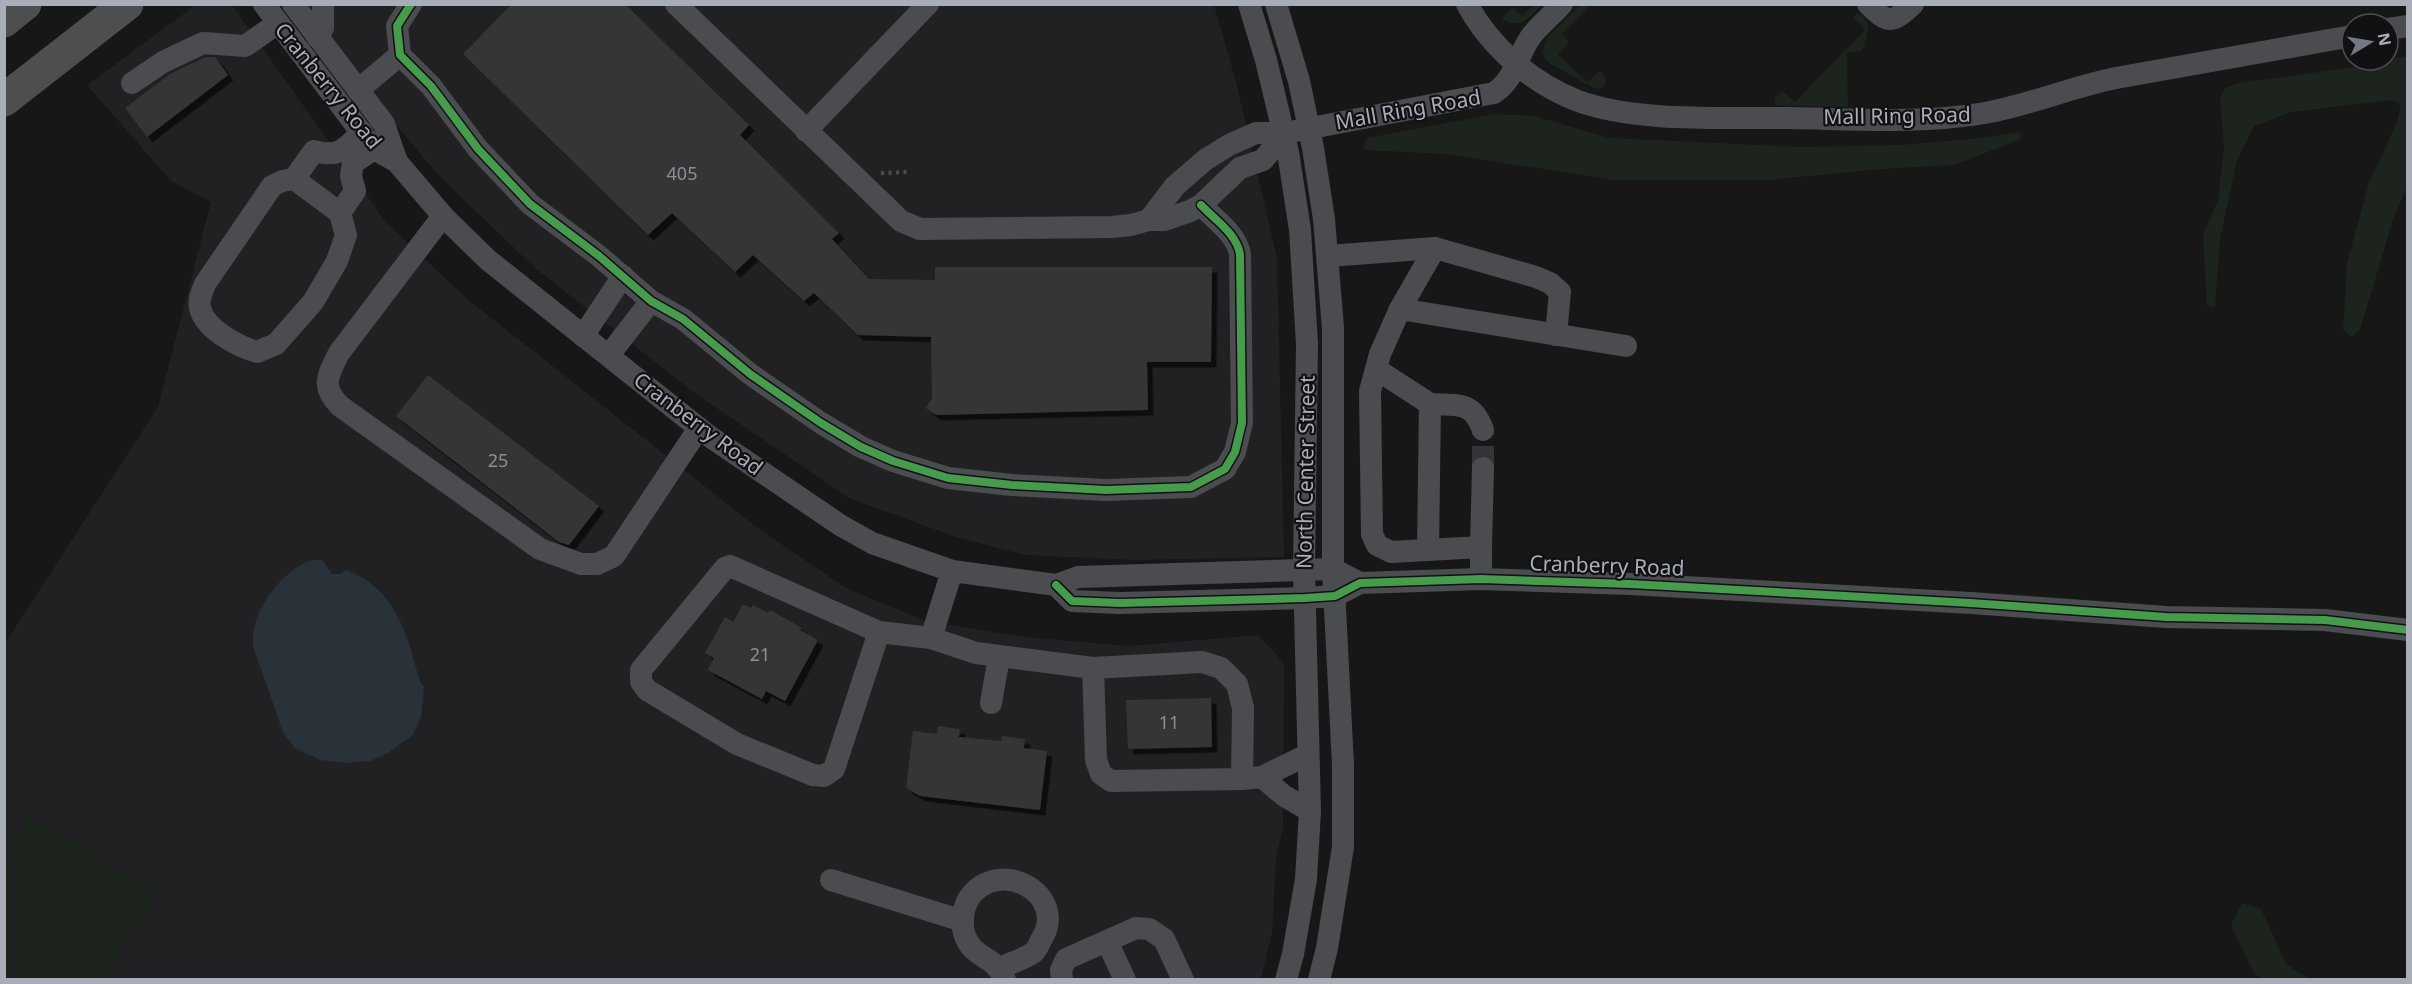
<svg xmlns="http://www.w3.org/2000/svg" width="2412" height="984" viewBox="0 0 2412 984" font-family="'Noto Sans',sans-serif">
	<defs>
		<filter id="shadow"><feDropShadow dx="5.5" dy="5.5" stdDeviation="0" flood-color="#0009"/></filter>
	</defs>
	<rect width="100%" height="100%" fill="#171717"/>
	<g fill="#212123">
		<polygon points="196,5 232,5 385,221 466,298 759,529 846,588 925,621 1025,637 1130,646 1258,635 1284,663 1283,828 1276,857 1272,933 1261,979 5,979 4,645 158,407 211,202 171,181 87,85"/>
		<polygon points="297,5 1214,5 1236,82 1277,258 1284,557 1134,560 1025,555 956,537 849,498 696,394 535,268 438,175"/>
	</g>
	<g fill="#1d241e">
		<path d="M1534 4 1542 5C1531 16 1520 31 1503 19V16L1513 8 1522 16Z"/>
		<path d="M1580 5H1590L1561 34 1569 42 1558 55 1587 82 1600 71 1606 80C1605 87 1600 90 1594 88L1551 64 1545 59 1542 52 1548 37Z"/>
		<path d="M1857 13C1875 19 1866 38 1862 51L1847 52 1848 107 1775 105 1774 99 1782 91 1795 102 1865 30 1853 17Z"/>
		<polygon points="2407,56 2407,187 2394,216 2360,330 2351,337 2343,330 2347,263 2369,183 2396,125 2401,106 2393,100 2291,112 2254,126 2237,160 2220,239 2215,307 2207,306 2203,235 2218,200 2224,146 2220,99 2225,88 2239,83 2362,66"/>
		<polygon points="1494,114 1534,116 1610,138 1802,147 1900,145 1972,139 2020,132 2021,139 1955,165 1881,169 1769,180 1614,180 1446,154 1363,150 1367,138"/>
		<polygon points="26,815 156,893 104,979 5,979 5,853"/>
		<polygon points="2242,903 2261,909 2286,964 2309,979 2261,979 2252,970 2231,925"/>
	</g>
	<path fill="#2a3239" d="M312 560H322L332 574H341L346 570C397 589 407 635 420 682L424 687 421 717 413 735 388 753 370 761 346 763 320 760 295 748 283 732 253 646C249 613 282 570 312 560Z"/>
	<g fill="#353536" filter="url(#shadow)">
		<polygon points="512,4 625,4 749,125 740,135 839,233 832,239 869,279 935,280 935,267 1212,267 1211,362 1147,362 1148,410 936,415 926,408 932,398 931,337 858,335 814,293 804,301 753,255 735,272 672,213 648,235 463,54"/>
		<polygon points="206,57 215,57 228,75 147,137 125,108 170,74"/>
		<polygon points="428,375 599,506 569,545 559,542 396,416"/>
		<polygon points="743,604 751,608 753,605 768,613 770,610 802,628 800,630 818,640 785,701 766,691 762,699 708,670 714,658 705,653 725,617 733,622"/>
		<polygon points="1211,698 1212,747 1128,749 1126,700"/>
		<polygon points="938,726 960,729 959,737 1001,741 1002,736 1025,739 1024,748 1047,751 1040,810 920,796 906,788 913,731 937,734"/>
	</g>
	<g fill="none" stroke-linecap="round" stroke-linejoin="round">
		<polyline stroke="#343537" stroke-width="22" stroke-dasharray="22 11" stroke-linecap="butt" points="1483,468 1483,430"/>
		<polyline stroke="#4d4e52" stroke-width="4" stroke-dasharray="3 4.5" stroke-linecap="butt" points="881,173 910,172"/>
		<g stroke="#4b4c50" stroke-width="22">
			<polyline points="264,4 374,149 397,162 443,216 488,260 709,436 840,525 872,543 952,571 1056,585 1078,577 1333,569 1360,583"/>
			<polyline points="293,4 384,124 397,162"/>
			<path d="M411 4 397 26 400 55 431 86 478 149 530 204 599 256 651 301 683 319 750 374 821 423 861 447 893 461 948 478 1012 485 1106 490 1191 487 1225 469 1235 452 1242 423 1240 254C1236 233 1215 220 1201 205"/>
			<polyline points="676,4 901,221 920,229 1112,227 1131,225 1149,220 1164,220 1190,211 1201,205 1240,168 1263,160 1285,133"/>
			<polyline points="1249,4 1266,60 1288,152 1300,230 1307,344 1304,570 1310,811 1306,879 1293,954 1286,980"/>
			<polyline points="1276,4 1299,81 1313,148 1324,219 1333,328 1333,569 1343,765 1343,847 1327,948 1319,980"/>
			<path d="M1467 4C1490 47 1533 84 1578 101 1639 123 1725 117 1790 118 1854 119 1921 124 1985 113 2030 105 2071 87 2116 78L2352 36"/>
			<path d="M1868 4C1888 24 1892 24 1913 4"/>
			<polyline points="2388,29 2408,26"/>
			<polyline points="318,38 323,28 323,4"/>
			<polyline points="132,83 163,62 203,43 245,46 278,23"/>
			<polyline points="358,90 400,55"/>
			<polyline points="806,131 928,4"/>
			<path d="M362 132C345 149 339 158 314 151L294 179 340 213 355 191 351 176 353 163 374 149"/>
			<path d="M294 179 282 181 272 186 205 284C202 292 198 299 200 308 205 329 237 346 257 352L276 344 313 302 337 261 346 235 340 213"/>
			<path d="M443 216 339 353C328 375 320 386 340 406L540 549 581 564H597L614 556 699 428"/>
			<path d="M1149 220 1175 186 1205 160 1229 145 1256 133H1285L1494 93C1516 78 1517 55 1532 35 1541 24 1552 15 1562 4"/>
			<polyline points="1328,256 1435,248 1536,277 1550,283 1560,292 1556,335"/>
			<polyline points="1400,309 1435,248"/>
			<polyline points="583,336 623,276"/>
			<polyline points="609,355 651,301"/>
			<polyline points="1376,369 1430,404 1428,550"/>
			<path d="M1430 404C1458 406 1472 400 1483 430"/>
			<polyline points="1481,547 1483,468"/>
			<polyline points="1481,579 1481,547 1391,552 1377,545 1372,534 1370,391 1380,354 1400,309 1626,346"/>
			<polyline points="1056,585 1072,601 1120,603 1305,598 1335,596 1360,583 1481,579 1630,584 1971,603 2166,617 2325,620 2408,630"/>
			<polyline points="879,632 834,769 824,776 813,775 737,744 647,690 641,682 641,670 725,568 730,566 879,632 931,638 976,653 1093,668 1096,760 1101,774 1111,781 1242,779 1262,777"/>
			<polyline points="931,638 952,571"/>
			<polyline points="1093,668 1202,662 1221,668 1237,684 1243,708 1242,779"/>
			<polyline points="991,703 999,657"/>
			<polyline points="1307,755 1262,777 1283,795 1310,811"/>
			<polyline points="831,880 963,921"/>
			<polyline points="1107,941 1125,980"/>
			<path d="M1000 968C1010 963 1025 959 1034 952 1037 949 1039 944 1041 940 1070 895 999 855 969 898 963 908 961 922 964 933 972 960 995 954 1005 980"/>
			<polyline points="1062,980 1061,970 1066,959 1136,928 1149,929 1164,939 1183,980"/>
		</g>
		<g stroke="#4e4e51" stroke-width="33">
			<polyline points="4,21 25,4"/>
			<polyline points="4,100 127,4"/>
		</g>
		<g stroke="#111113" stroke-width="11">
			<g id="cycleway">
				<path d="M411 4 397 26 400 55 431 86 478 149 530 204 599 256 651 301 683 319 750 374 821 423 861 447 893 461 948 478 1012 485 1106 490 1191 487 1225 469 1235 452 1242 423 1240 254C1236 233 1215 220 1201 205"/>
				<polyline points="1056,585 1072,601 1120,603 1305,598 1335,596 1360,583 1481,579 1630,584 1971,603 2166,617 2325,620 2408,630"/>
			</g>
		</g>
		<use href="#cycleway" stroke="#469c4c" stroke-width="8"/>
	</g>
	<g text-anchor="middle" stroke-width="4.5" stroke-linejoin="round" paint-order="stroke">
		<g font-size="18" fill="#8b8f98">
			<text x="682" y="180">405</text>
			<text x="498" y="467">25</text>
			<text x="760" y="661">21</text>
			<text x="1169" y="729">11</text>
		</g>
		<g font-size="21" fill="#a8adb8" stroke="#111113">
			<text transform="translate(328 86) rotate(51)" y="7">Cranberry Road</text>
			<text transform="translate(1408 110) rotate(-10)" y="7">Mall Ring Road</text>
			<text transform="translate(1897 116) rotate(-1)" y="7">Mall Ring Road</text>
			<text transform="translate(698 424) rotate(37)" y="7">Cranberry Road</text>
			<text transform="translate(1306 472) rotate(-89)" y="7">North Center Street</text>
			<text transform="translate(1607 566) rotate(2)" y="7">Cranberry Road</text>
		</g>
	</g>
	<rect width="2412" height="984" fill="none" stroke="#a8adb8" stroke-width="12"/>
	<g transform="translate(2370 42) rotate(79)"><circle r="28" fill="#111113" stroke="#4d4f55" stroke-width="1.5"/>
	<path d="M0-4.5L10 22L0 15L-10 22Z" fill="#757880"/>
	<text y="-9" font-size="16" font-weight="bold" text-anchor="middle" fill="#a8adb8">N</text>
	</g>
</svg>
